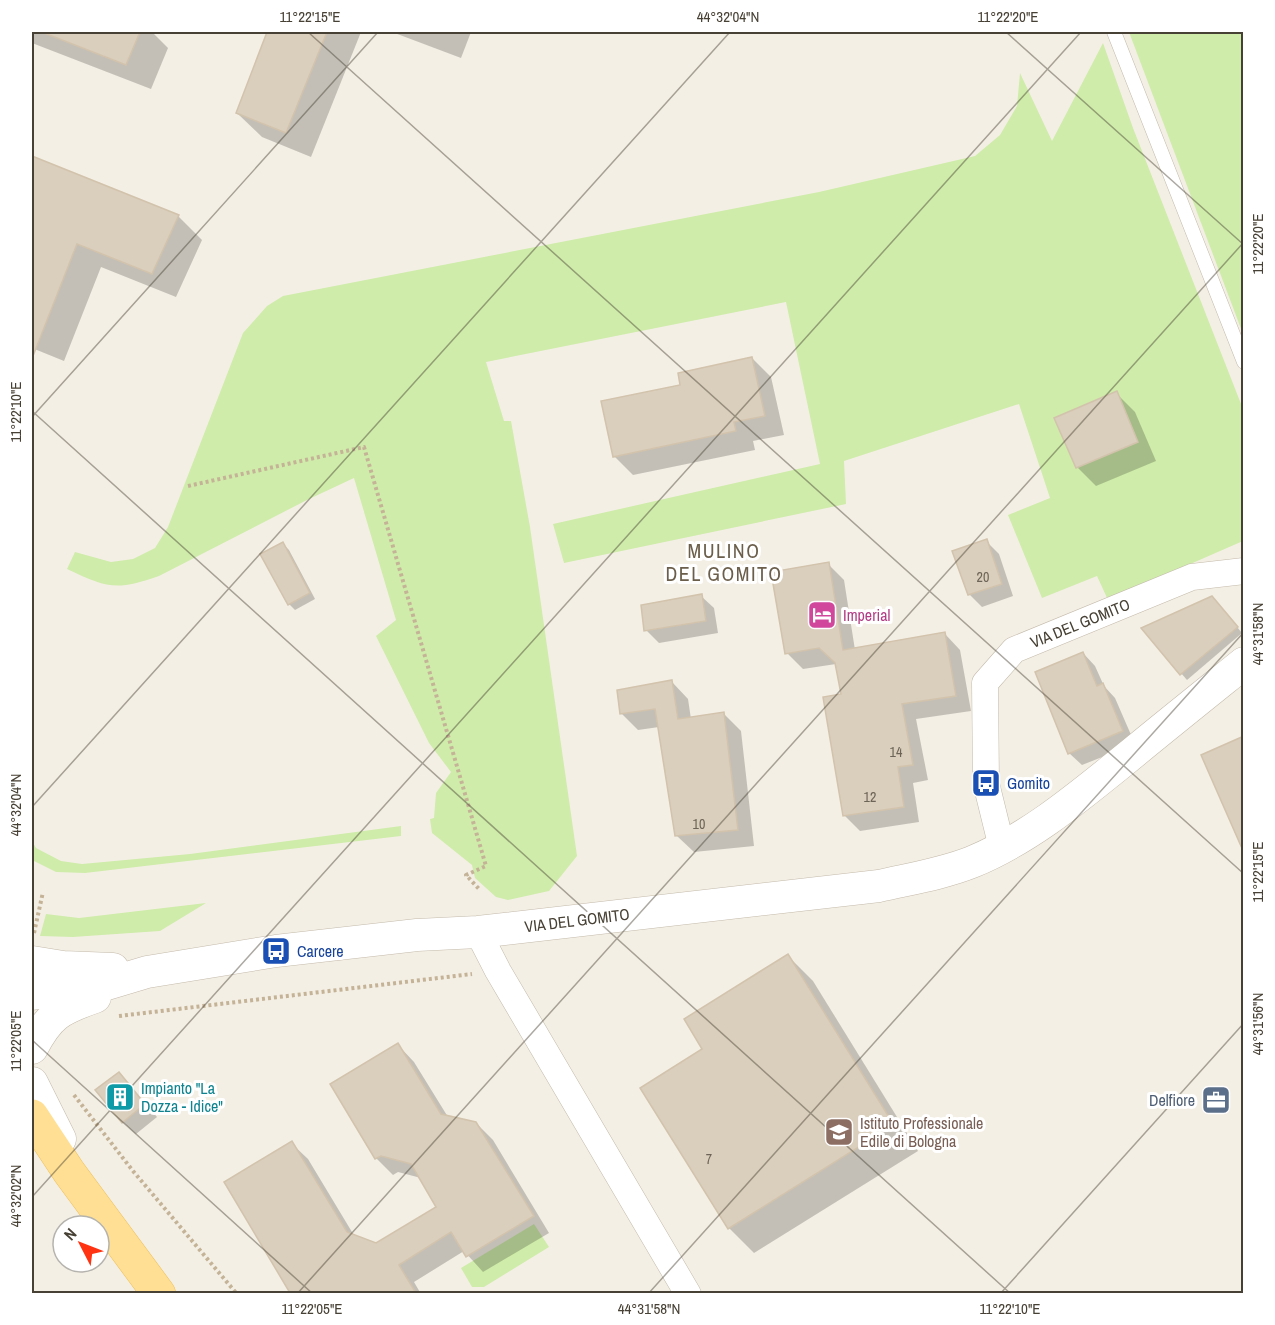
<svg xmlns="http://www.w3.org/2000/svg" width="1275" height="1325" viewBox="0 0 1275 1325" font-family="'Archivo Narrow',sans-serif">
	<rect width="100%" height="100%" fill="#f4efe5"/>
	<g fill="#cfecaa">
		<polygon points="1129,32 1243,32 1243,334"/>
		<path d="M1103 43 1133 128 1243 409V541L1108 600 1097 576 1042 598 1008 515 1050 498 1019 404 844 461 846 504 564 563 553 524 820 464 786 302 486 362 504 421H511L530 527 577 856 549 891 508 900 496 897 475 878 472 865 432 833 430 819 434 818 436 793 451 772 429 743 376 636 396 620 354 478 307 500 159 576C116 591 107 588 67 569L75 552 111 562 133 559 155 548 168 527 243 333 267 306 283 296 819 192 975 156 1000 135 1017 106 1020 73 1052 141Z"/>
		<polygon points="401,826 401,836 85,873 56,872 32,860 32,841 36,848 61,861 82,864 190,854"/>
		<polygon points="206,903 160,931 73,937 40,936 46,914 79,918"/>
		<polygon points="534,1224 549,1247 484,1287 472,1287 461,1268"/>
	</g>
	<g fill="#0003">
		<polygon points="32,32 152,32 168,48 151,89 32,43"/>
		<polygon points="269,32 361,32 311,157 262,137 237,113"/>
		<polygon points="392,32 471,32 461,58"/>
		<polygon points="32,158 178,216 202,240 176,297 101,267 64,361 32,348"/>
		<polygon points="752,358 771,377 784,435 753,441 755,450 633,475 614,456 682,386"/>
		<polygon points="1116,393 1135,412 1156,461 1096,486 1077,467"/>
		<polygon points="986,541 999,554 1013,596 982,607 970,595 954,552"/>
		<polygon points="283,544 289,550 315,599 295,610 289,604"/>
		<polygon points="828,564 844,580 855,650 945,634 960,650 971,711 916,719 928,780 913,783 919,822 860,831 844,815 842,695 836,664 803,669 787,653"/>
		<polygon points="701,596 714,608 718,633 659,643 646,630"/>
		<polygon points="1218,604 1242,633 1187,680 1143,629"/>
		<polygon points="1083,653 1095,666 1104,686 1115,698 1135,744 1082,765 1069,753"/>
		<polygon points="672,682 688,699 691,719 724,714 741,731 754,846 694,852 677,836 659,727 638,730 622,714"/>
		<polygon points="788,956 813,981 918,1151 754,1253 729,1228 704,1049"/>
		<polygon points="398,1045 414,1062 448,1117 476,1123 493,1140 549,1233 483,1272 464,1251 414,1282 421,1294 297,1294 284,1280 291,1143 308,1159 355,1237 376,1245 438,1207 421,1178 398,1172 393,1175 376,1158 332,1085"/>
		<polygon points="119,1074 157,1117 136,1134 123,1122"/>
	</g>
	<g fill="#dacebc" stroke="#d2c3ac" stroke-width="1.5">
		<polygon points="44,32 140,32 126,65 44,33"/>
		<polygon points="267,32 327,32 286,133 236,113"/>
		<polygon points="32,156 179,215 152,274 77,244 33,356 32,356"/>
		<polygon points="752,357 765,416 734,422 736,431 613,457 601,401 680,385 678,373"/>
		<polygon points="1117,391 1138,442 1076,468 1054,418"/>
		<polygon points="987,539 1002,584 968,595 952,551"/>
		<polygon points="283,542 310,593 288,605 260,554"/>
		<polygon points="829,562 843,650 945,632 956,696 902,704 913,765 898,767 904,807 843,816 823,697 841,694 835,663 819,648 785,654 771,572"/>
		<polygon points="702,594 706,621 644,631 641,605"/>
		<polygon points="1212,596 1238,627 1180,675 1141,628"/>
		<polygon points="1083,652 1097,686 1103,683 1123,731 1068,754 1035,672"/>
		<polygon points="672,680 678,719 724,712 738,830 675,836 655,709 620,714 617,690"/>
		<polygon points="1244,736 1244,853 1201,755"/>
		<polygon points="788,954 894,1125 728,1229 640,1088 702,1049 684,1019"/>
		<polygon points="398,1043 441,1114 476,1122 534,1216 466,1257 451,1232 399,1265 416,1293 290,1293 224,1182 292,1141 347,1232 376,1243 436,1207 411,1164 381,1156 375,1159 330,1084"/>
		<polygon points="119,1072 145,1104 122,1123 95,1090"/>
	</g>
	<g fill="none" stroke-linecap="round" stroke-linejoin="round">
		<g stroke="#c3baaa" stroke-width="15">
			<polyline id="service" points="1114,32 1244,362"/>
		</g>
		<g stroke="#c3baaa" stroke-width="27">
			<g id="minor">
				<polyline points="1002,848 986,783 985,683 1014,650 1192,577 1244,571"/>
				<polyline points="478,932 498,971 688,1294"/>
			</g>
		</g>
		<g stroke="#c3baaa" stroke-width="33">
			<g id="tertiary">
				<polyline points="32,962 63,967 113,969"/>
				<path d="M32 994 107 984 147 972 276 951 417 935 478 932 879 886C909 879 942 874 972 862 1028 839 1076 799 1123 761 1163 728 1203 696 1244 663"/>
				<path d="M32 1048C49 1015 60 1009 95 997"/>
				<polyline points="32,1083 60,1139"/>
			</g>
		</g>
		<g stroke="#eec059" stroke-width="34">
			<polyline id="primary" points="32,1116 69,1172 159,1294"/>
		</g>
		<g stroke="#c4b397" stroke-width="4" stroke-dasharray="3 3" stroke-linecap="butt">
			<polyline points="188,486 364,447 486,866 466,875 479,889"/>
			<polyline points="34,933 43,892"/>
			<polyline points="119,1016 472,974"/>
			<polyline points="74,1095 133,1171 237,1294"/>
		</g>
		<use href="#service" stroke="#fff" stroke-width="14"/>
		<use href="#minor" stroke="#fff" stroke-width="26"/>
		<use href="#tertiary" stroke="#fff" stroke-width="32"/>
		<use href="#primary" stroke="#ffdf93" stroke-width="33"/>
	</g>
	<path fill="none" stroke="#474034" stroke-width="1.5" stroke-opacity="0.45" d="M308 32 1244 874M1006 32 1244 245M32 411 1011 1294M32 417 378 32M32 807 730 32M32 1040 313 1294M32 1197 1081 32M297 1294 1244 242M648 1294 1244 632M1000 1294 1244 1023"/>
	<defs>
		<g id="hotel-square" transform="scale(1.5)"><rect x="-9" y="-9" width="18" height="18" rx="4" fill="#d1479c" stroke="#fff"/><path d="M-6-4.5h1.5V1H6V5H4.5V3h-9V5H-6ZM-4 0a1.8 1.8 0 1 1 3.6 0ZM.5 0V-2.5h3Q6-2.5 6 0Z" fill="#fff"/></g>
		<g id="bus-square" transform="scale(1.5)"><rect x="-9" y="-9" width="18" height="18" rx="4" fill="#1a4fb4" stroke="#fff"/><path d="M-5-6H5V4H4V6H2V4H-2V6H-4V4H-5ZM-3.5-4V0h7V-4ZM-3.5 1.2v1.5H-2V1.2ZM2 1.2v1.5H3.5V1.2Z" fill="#fff"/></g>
		<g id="building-square" transform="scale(1.5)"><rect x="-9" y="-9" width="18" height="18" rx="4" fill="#0f9aa8" stroke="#fff"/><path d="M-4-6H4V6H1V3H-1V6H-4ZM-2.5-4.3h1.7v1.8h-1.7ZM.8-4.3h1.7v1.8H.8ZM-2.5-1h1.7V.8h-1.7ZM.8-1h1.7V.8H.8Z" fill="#fff"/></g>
		<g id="office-square" transform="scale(1.5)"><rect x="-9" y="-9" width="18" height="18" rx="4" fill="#5c6f8a" stroke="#fff"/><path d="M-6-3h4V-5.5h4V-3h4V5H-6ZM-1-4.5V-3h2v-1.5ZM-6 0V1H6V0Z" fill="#fff"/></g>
		<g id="school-square" transform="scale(1.5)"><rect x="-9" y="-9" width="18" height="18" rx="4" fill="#8d6e63" stroke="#fff"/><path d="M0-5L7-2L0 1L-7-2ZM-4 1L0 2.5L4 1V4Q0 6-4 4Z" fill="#fff"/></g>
	</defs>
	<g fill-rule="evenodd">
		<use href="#hotel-square" x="822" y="615"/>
		<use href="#bus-square" x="986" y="783"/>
		<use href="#bus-square" x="276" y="951"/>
		<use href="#building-square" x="120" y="1097"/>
		<use href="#office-square" x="1216" y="1100"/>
		<use href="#school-square" x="839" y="1132"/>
	</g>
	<g text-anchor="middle" stroke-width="6" stroke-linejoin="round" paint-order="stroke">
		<g font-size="14" fill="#6c6456">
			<text x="983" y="582">20</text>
			<text x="896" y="757">14</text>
			<text x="870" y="802">12</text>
			<text x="699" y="829">10</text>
			<text x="709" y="1164">7</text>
		</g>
		<g font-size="16" fill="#b23c85" stroke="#fff" text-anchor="start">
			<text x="843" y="621">Imperial</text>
		</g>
		<g font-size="16" fill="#474034" stroke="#fff">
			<text transform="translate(1080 623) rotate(-22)" y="6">VIA DEL GOMITO</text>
			<text transform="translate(577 920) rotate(-7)" y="6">VIA DEL GOMITO</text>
		</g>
		<g font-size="16" fill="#164399" stroke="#fff" text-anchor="start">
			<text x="1007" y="789">Gomito</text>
			<text x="297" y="957">Carcere</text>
		</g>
		<g font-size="16" fill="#0d838f" stroke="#fff" text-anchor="start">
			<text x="141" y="1094">Impianto "La<tspan x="141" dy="18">Dozza - Idice"</tspan></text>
		</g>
		<g font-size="16" fill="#4e5e75" stroke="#fff" text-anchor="end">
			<text x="1195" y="1106">Delfiore</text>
		</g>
		<g font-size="16" fill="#785e54" stroke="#fff" text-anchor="start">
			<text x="860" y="1129">Istituto Professionale<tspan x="860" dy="18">Edile di Bologna</tspan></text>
		</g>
		<g font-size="20" letter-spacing="1.5" fill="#6b5e4a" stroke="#fff">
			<text x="724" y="558">MULINO<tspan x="724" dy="23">DEL GOMITO</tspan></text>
		</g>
	</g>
	<rect width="1275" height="1325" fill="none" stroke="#ffffff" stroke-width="66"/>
	<g transform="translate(81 1244) rotate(312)"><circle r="28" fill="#ffffff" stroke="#b5b3ae" stroke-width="1.5"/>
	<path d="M0-4.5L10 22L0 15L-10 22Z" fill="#ff3311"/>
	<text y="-9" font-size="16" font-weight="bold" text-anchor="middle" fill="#474034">N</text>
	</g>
	<rect x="33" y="33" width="1209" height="1259" fill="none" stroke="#474034" stroke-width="2"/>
	<g font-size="15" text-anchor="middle" fill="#474034">
		<text x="310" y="22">11°22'15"E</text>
		<text x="728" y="22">44°32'04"N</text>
		<text x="1008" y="22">11°22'20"E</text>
		<text transform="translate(1258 244) rotate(-90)" y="5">11°22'20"E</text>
		<text transform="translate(16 412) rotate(-90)" y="5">11°22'10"E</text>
		<text transform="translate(1258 634) rotate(-90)" y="5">44°31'58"N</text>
		<text transform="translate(16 805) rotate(-90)" y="5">44°32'04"N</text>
		<text transform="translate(1258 872) rotate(-90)" y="5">11°22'15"E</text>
		<text transform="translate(1258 1024) rotate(-90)" y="5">44°31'56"N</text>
		<text transform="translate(16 1041) rotate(-90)" y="5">11°22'05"E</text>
		<text transform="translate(16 1196) rotate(-90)" y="5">44°32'02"N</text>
		<text x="312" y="1314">11°22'05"E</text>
		<text x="649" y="1314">44°31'58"N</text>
		<text x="1010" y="1314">11°22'10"E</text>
	</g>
</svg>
